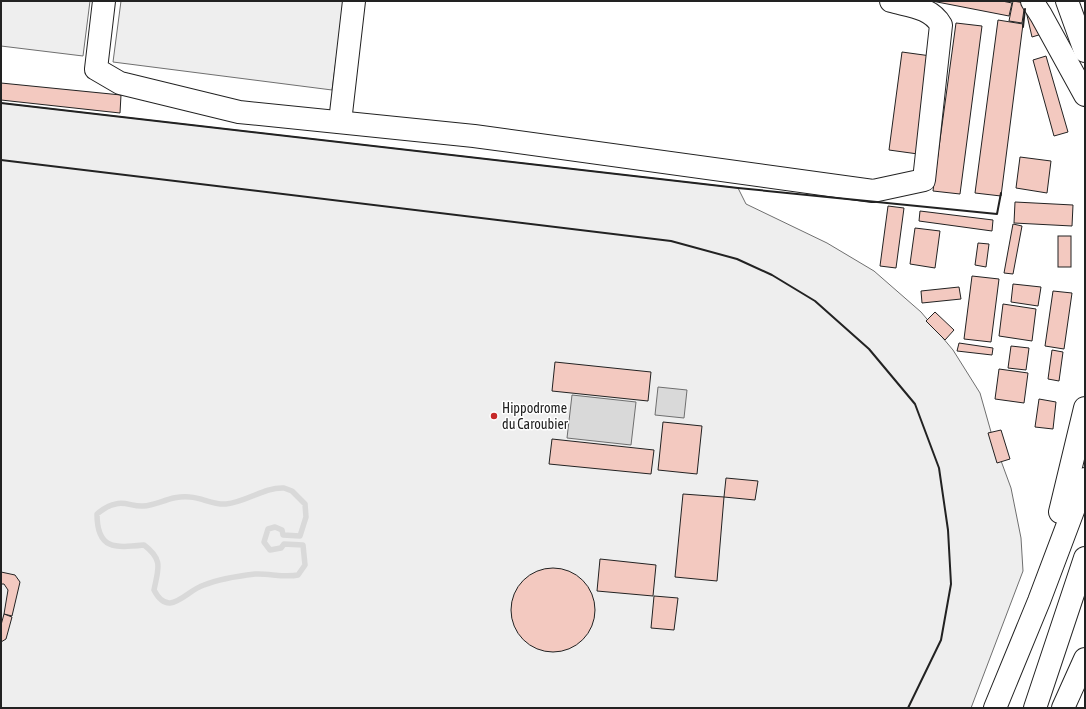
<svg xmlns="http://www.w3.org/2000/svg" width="1086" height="709" viewBox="0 0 1086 709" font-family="'Asap Condensed',sans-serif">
	<rect width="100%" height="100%" fill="#fff"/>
	<g fill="#eee" stroke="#6f6f6f">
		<polygon points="1,1 90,1 83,56 1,46"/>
		<polygon points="121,1 344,1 332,90 113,62"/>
		<polygon points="1,103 738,188 746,204 827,243 874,271 921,312 953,350 980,393 993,439 1011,488 1021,538 1023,571 971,708 1,708"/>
	</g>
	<g fill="#d9d9d9" stroke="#6f6f6f">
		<polygon points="658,387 687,390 684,418 655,415"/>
		<polygon points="572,395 636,402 631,445 567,438"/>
	</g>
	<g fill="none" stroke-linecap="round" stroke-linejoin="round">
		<path stroke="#d9d9d9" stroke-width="5.5" d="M284 488 292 491 305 504 306 517 300 536 283 535 282 530 275 527 268 529 264 542 270 550 281 548 284 544 303 545 305 565 298 575C283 578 269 573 255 574 238 576 219 579 204 585 185 591 169 619 154 590 158 569 164 560 144 545 115 548 97 550 97 514 103 509 109 505 116 504 124 501 134 507 143 506 159 505 171 495 190 497 203 498 213 505 226 504 247 502 264 487 284 488Z"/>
	</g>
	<g fill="#f3c9c0" stroke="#222">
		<polygon points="932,1 1002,1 1012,3 1009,16"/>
		<polygon points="1013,1 1025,3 1022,23 1009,21"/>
		<polygon points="1026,11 1042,34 1032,37"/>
		<polygon points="998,20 1023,24 1001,196 975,193"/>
		<polygon points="956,23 982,26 960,194 933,191"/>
		<polygon points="902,52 931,56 918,154 889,150"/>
		<polygon points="1046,56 1068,132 1054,136 1033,60"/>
		<polygon points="1,83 121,95 120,113 1,100"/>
		<polygon points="1020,157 1051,161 1047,193 1016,188"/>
		<polygon points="1015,202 1073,205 1072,226 1014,223"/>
		<polygon points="888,206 904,208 896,268 880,266"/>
		<polygon points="920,211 993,220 992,231 919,221"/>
		<polygon points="1013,224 1022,226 1013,274 1004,273"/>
		<polygon points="915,228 940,231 935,268 910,264"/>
		<rect x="1058" y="236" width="13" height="31"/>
		<polygon points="978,243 989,244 986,267 975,265"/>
		<polygon points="972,276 999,279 991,342 964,339"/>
		<polygon points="1013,284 1041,287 1038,306 1011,302"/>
		<polygon points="959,287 961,299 922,303 921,291"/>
		<polygon points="1053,291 1072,293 1064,349 1045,346"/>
		<polygon points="1003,304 1036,309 1032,341 999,336"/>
		<polygon points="935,312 954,330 945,340 926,321"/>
		<polygon points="959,343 993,348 992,355 957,351"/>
		<polygon points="1011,346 1029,348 1026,370 1008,368"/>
		<polygon points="1052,350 1063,352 1059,381 1048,379"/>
		<polygon points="555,362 651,372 648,401 552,391"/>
		<polygon points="999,369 1028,373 1024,403 995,399"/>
		<polygon points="1039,399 1056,402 1053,429 1035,427"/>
		<polygon points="663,422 702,426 697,474 658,470"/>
		<polygon points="1001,430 1010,459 997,463 988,433"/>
		<polygon points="552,439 654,450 651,474 549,464"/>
		<polygon points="726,478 758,481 755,500 724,497"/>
		<polygon points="683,494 724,497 717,581 675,577"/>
		<polygon points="600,559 656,565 653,596 597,591"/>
		<circle cx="553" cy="610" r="42"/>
		<polygon points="1,572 15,575 20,582 12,616 4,614 8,590 4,584 1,584"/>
		<polygon points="654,596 678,598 674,630 651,628"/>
		<polygon points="4,614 12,617 6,639 1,642 1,625"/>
	</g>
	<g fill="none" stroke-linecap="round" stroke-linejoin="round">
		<g stroke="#222" stroke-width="24">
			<g id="minor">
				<path d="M104 1 96 69 120 83 239 112 474 136 873 191 924 180 941 25C931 7 909 6 891 1"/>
				<polyline points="1032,1 1041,15 1085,95"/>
				<polyline points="340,122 354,1"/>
				<polyline points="1035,708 1085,558"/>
			</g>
		</g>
		<g stroke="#222" stroke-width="24">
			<g id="highway">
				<polyline points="1067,1 1085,51"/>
				<polyline points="1060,512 1085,408"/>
				<polyline points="995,708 1039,601 1085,479"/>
				<polyline points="1063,708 1085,659"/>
			</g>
		</g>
		<use href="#minor" stroke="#fff" stroke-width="22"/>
		<use href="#highway" stroke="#fff" stroke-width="22"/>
		<g stroke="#222" stroke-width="2">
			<polyline points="1023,27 1025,9"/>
			<polyline points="1,103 738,188 997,214 1001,193"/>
			<polyline points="1,160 671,241 737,259 772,275 815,301 869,349 915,404 939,468 948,530 951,584 941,640 908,708"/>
		</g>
	</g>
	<circle fill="#c62828" stroke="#fff" stroke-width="1.5" cx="494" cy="416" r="4"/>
	<g text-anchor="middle" stroke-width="3" stroke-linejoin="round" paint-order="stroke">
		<g font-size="14" fill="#222" stroke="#fff" text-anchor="start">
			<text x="502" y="413">Hippodrome<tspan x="502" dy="16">du Caroubier</tspan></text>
		</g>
	</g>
	<rect width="1086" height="709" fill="none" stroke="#222222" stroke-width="4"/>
</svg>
